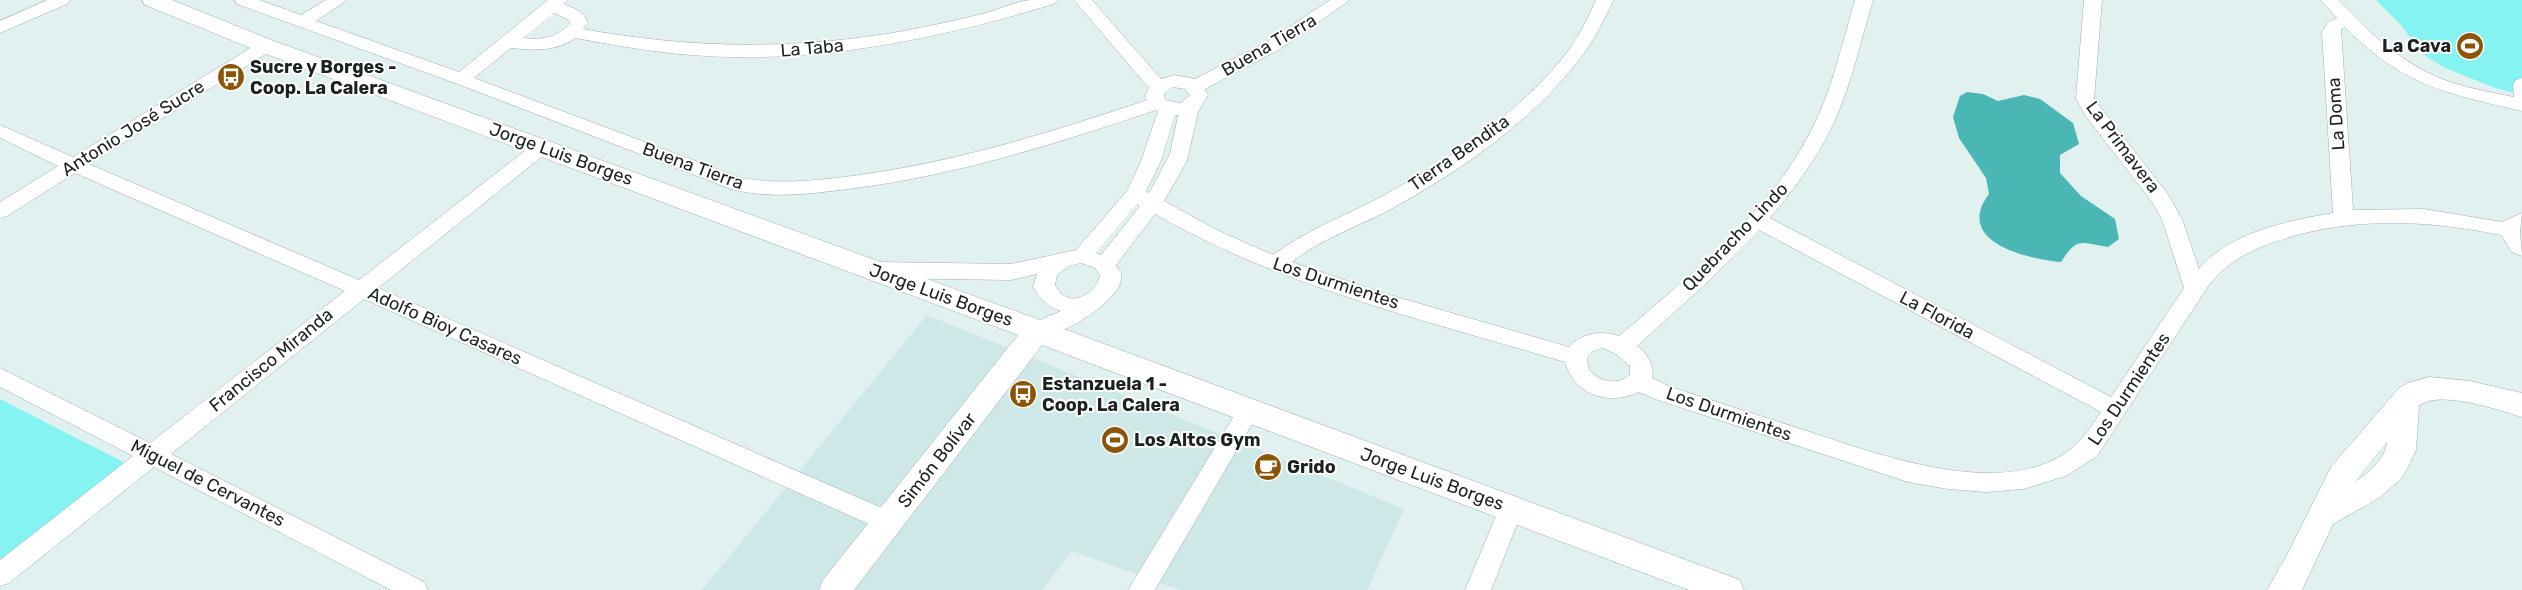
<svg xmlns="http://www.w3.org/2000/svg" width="2522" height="590" viewBox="0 0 2522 590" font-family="Rubik,sans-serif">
	<rect width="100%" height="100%" fill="#e0f1f0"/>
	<polygon fill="#cde8e7" points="927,315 1404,509 1367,590 1180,590 1072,551 1042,590 702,590"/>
	<g fill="#85f3f1">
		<polygon points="2376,0 2522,0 2522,95 2495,88 2443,67 2421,53 2401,25"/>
		<polygon points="0,399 129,465 0,568"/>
	</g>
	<path fill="#4ab7b5" d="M1967 92 1983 94 1998 101 2024 95 2040 99 2073 123 2079 144 2060 155V173L2081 196 2115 219 2119 239 2108 247C2080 243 2078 236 2061 262 2028 259 1953 242 1989 194L1986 178 1959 138 1953 117 1960 96Z"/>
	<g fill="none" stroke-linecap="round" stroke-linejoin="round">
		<g stroke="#a0b0b0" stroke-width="1">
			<g id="street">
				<polygon points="47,0 70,0 67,4 0,33 0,21"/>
				<path d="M234 0H259L301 15 326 0H347L316 21 459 72 548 0H568L564 4C575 9 584 11 588 23L583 29C691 49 797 50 904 31 931 26 957 20 982 14 998 10 1014 2 1030 0 1038 0 1048 0 1057 0L1054 4C937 39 815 65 691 55 652 52 614 45 575 38 557 52 532 50 511 48L474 78 741 178C783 185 825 180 866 174 963 160 1055 131 1147 100L1145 95 1149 88 1074 0H1092L1161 79 1175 75 1195 79 1268 41 1330 0H1350L1280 49 1205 89 1208 95 1198 112 1187 161 1164 201 1219 231 1273 255C1305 231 1342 217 1377 199 1447 161 1523 112 1571 47 1581 32 1589 16 1596 0H1614C1604 19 1595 39 1582 56 1533 121 1463 169 1393 208 1360 226 1322 238 1292 262L1383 293 1569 347C1582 333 1601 330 1619 336 1688 277 1767 215 1810 133 1832 91 1842 44 1855 0H1873C1861 40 1852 82 1835 120 1819 156 1795 188 1770 218L2111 397 2184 288 2162 219 2152 202 2085 115 2076 99 2084 0H2102L2094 99 2167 193 2182 219 2199 269C2230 232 2287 221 2333 213L2322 32 2328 22 2337 18 2321 0H2339C2371 35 2407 68 2453 83 2473 89 2493 93 2514 97L2513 84 2516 80 2522 78V111C2445 93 2403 86 2345 27L2341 29 2353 210 2424 209 2502 222 2522 213 2520 232 2522 256 2512 252 2501 235C2432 221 2365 217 2297 235 2262 245 2232 256 2209 285L2097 456 2066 476 2023 489 1986 492 1948 489 1908 482 1655 399 1639 392C1609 406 1575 396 1565 362 1425 320 1282 287 1155 214L1116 265 1121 273C1121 279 1121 284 1118 288 1106 308 1054 343 1030 336L1027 330 1030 324 1061 311C1048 307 1041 300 1033 287L1037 274 1011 280 877 278 870 275 867 270 870 265 877 262 1011 264 1076 250 1127 191 1141 161 1158 111 1156 110C1055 144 954 176 848 189 809 194 769 199 731 189L455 83 237 4ZM554 13 569 20 570 23C557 38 542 40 523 38ZM1173 87 1185 89 1190 95 1181 103 1165 100 1164 93ZM1175 115H1178L1170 154 1149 193 1146 191 1161 161ZM1137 204 1140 206 1101 255 1096 253ZM1759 230 2101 412C2086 434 2076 450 2051 461 1981 494 1869 451 1801 429 1757 415 1714 401 1671 387L1652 378C1655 365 1647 353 1637 346L1711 279ZM1081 263 1095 268 1100 275C1098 289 1078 306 1063 295 1060 293 1057 288 1055 285L1057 275 1069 266ZM1603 348 1616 354 1630 366V374C1617 390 1582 378 1588 356L1593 351Z"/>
				<polygon points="266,41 272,42 275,46 272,50 89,164 359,280 535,143 542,141 549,143 552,147 549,151 378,288 898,515 901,522 898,529 889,532 880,529 364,299 171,454 424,582 428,590 391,590 154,467 9,583 0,586 0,560 133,456 0,387 0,368 150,443 345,291 75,173 7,216 0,218 0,202 58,166 0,138 0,125 73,157 260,42"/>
				<polygon points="1248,403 1256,406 1259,412 1155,590 1128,590 1240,406"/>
				<polygon points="1511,499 1520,502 1523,509 1491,590 1465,590 1502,502"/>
			</g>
		</g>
		<g stroke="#a0b0b0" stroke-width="1">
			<g id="secondary">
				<polygon points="142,0 172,0 274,41 1048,323 1740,580 1744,590 1689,590 1042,345 854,590 819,590 823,580 1018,335 258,51 145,5"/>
				<path d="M2429 377 2470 381 2522 393V417C2499 410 2438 389 2419 406L2416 450 2407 469 2400 480 2379 498 2333 524 2302 590H2267L2287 555 2331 467 2399 388 2408 383ZM2387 442C2385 460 2369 472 2355 482Z"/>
			</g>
		</g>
		<use href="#street" fill="#fff" fill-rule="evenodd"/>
		<use href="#secondary" fill="#fff" fill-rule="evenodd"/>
	</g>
	<defs>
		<g id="stadium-disc" transform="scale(1.4375)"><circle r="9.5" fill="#8b5505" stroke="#fff"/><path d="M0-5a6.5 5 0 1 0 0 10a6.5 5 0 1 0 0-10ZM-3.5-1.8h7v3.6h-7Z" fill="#fff"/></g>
		<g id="bus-disc" transform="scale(1.4375)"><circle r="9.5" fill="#8b5505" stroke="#fff"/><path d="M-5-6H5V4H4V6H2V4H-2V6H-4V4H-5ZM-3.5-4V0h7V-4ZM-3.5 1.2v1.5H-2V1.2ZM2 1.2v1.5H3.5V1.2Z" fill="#fff"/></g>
		<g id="cafe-disc" transform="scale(1.4375)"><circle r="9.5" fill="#8b5505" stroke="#fff"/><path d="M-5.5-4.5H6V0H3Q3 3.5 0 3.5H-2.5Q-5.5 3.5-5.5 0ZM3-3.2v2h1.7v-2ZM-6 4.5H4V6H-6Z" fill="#fff"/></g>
	</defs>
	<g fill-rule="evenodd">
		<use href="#stadium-disc" x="2470" y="46"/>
		<use href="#bus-disc" x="231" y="77"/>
		<use href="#bus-disc" x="1023" y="394"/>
		<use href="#stadium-disc" x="1115" y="440"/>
		<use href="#cafe-disc" x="1268" y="467"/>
	</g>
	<g text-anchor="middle" stroke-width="4" stroke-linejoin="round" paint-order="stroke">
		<g font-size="18" fill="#1c2222" stroke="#fff">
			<text transform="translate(1269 45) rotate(-30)" y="6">Buena Tierra</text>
			<text transform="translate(812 48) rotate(-5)" y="6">La Taba</text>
			<text transform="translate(2336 114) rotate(-94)" y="6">La Doma</text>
			<text transform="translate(133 128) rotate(-32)" y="6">Antonio José Sucre</text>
			<text transform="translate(2123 147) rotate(53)" y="6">La Primavera</text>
			<text transform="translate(1459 153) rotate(-35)" y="6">Tierra Bendita</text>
			<text transform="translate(561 154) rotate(20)" y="6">Jorge Luis Borges</text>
			<text transform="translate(693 166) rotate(20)" y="6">Buena Tierra</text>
			<text transform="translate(1735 237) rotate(-46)" y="6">Quebracho Lindo</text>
			<text transform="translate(1336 283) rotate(18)" y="6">Los Durmientes</text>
			<text transform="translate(941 295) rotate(20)" y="6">Jorge Luis Borges</text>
			<text transform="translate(1937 315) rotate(28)" y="6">La Florida</text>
			<text transform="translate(445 326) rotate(24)" y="6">Adolfo Bioy Casares</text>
			<text transform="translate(271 360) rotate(-39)" y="6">Francisco Miranda</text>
			<text transform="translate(2129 389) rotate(-56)" y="6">Los Durmientes</text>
			<text transform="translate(1729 414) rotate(19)" y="6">Los Durmientes</text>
			<text transform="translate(937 460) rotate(-52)" y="6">Simón Bolívar</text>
			<text transform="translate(1432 479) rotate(20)" y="6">Jorge Luis Borges</text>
			<text transform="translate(208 483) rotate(27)" y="6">Miguel de Cervantes</text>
		</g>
		<g font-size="18" font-weight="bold" fill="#1c2222" stroke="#fff" text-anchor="start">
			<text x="2451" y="52" text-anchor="end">La Cava</text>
			<text x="250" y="73">Sucre y Borges -<tspan x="250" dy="21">Coop. La Calera</tspan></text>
			<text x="1042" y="390">Estanzuela 1 -<tspan x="1042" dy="21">Coop. La Calera</tspan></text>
			<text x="1134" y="446">Los Altos Gym</text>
			<text x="1287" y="473">Grido</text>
		</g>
	</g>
</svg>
